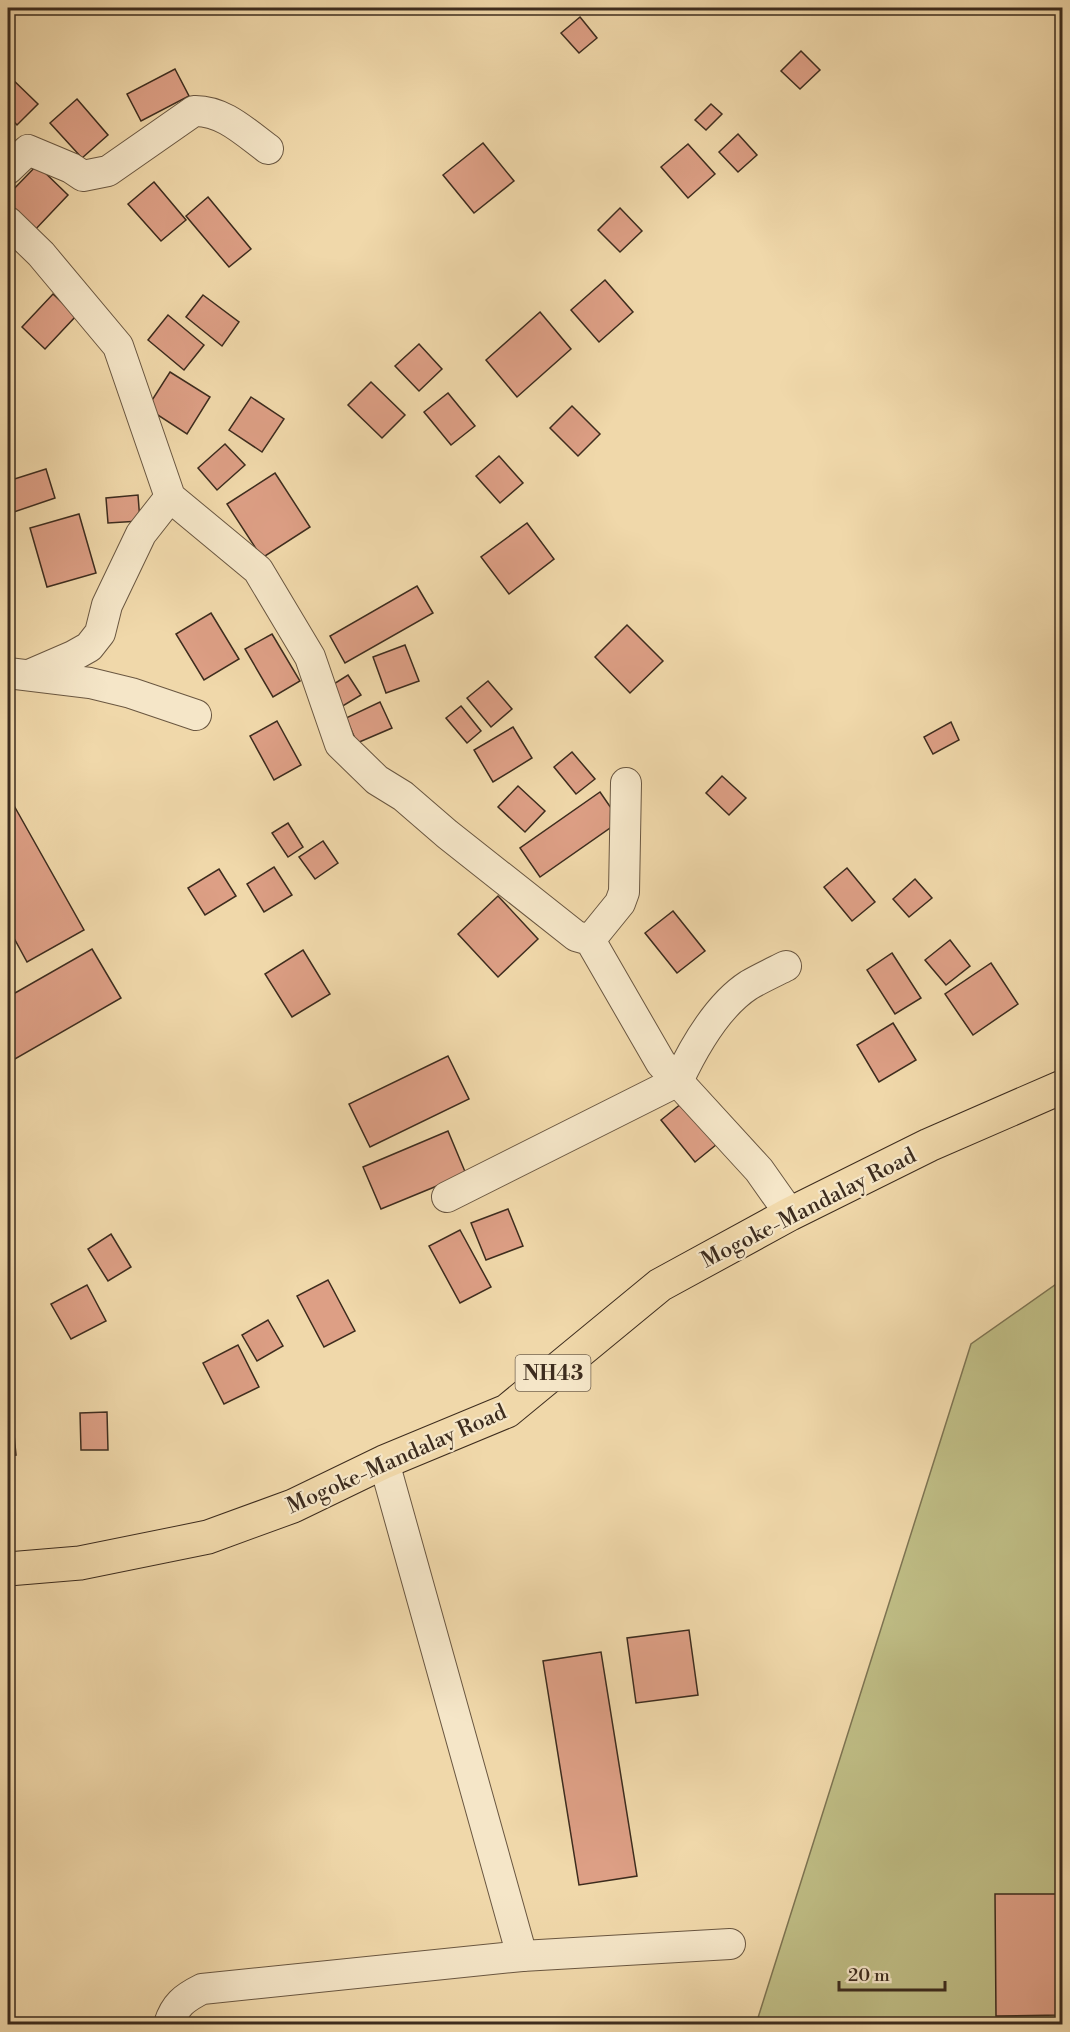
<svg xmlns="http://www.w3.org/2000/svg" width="1070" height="2032" viewBox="0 0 1070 2032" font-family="'Libre Bodoni',serif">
	<rect width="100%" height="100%" fill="#f0d8aa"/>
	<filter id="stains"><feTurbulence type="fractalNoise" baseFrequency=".00333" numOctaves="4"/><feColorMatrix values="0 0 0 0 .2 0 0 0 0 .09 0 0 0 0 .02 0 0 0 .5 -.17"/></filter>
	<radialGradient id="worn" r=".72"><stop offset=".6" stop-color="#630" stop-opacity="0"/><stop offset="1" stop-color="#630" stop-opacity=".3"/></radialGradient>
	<polygon fill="#bfbd85" stroke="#7e7452" stroke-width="1.5" points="1062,1280 1062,2024 756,2024 971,1344"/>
	<g fill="#dd9f85" stroke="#3d2c1e" stroke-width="1.5">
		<polygon points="580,17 597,38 579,53 561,33"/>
		<polygon points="801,51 820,70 800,89 781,71"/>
		<polygon points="175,69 189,96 141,121 127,94"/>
		<polygon points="8,75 38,104 17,125 8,115"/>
		<polygon points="77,99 108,135 82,158 50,123"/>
		<polygon points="711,104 722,114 706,130 695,120"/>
		<polygon points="738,134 757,155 738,172 719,152"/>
		<polygon points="483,143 514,181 474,213 443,175"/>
		<polygon points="688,144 715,174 688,198 661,167"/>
		<polygon points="37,165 68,195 33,232 8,206 8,195"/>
		<polygon points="154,182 186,220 161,241 128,204"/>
		<polygon points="208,197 251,249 229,267 186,216"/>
		<polygon points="620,208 642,231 620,252 598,230"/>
		<polygon points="605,280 633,312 599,342 571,310"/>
		<polygon points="53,294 76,316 45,349 22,327"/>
		<polygon points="203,295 239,322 222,346 186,317"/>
		<polygon points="540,312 571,349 517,397 486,360"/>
		<polygon points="168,315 204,345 184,370 148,340"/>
		<polygon points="419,344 442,369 419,391 395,366"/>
		<polygon points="170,372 210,397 187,434 147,408"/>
		<polygon points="371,382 405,415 382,438 348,405"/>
		<polygon points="448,393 475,426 451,445 424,412"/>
		<polygon points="251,397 284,419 262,452 229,430"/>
		<polygon points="572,406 600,434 578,456 550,428"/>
		<polygon points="225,444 245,465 217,490 198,468"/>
		<polygon points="499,456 523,483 500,503 476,476"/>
		<polygon points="46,469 55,498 8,514 8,481"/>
		<polygon points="275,473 310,527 262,558 227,504"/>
		<polygon points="138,495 140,521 108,523 106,498"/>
		<polygon points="79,514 96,573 47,587 30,528"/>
		<polygon points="527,523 554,559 509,594 481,557"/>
		<polygon points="417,586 433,613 345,663 330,636"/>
		<polygon points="211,613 239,659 204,680 176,634"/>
		<polygon points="627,625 663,661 630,693 595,657"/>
		<polygon points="272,634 300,681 273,697 245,649"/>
		<polygon points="405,645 419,681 386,693 373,657"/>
		<polygon points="348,675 361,695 341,707 329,687"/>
		<polygon points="488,681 512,709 491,727 467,698"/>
		<polygon points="380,702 392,728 357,743 346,718"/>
		<polygon points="461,706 481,731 467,743 446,718"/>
		<polygon points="277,721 301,765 274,780 250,736"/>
		<polygon points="951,722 959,740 933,754 924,737"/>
		<polygon points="513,727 532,758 493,782 474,750"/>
		<polygon points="572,752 595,779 576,794 554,767"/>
		<polygon points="722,776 746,798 729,815 706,793"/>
		<polygon points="518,786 545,811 525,832 498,807"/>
		<polygon points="600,792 620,821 540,877 520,848"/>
		<polygon points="8,795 84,930 27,962 8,927"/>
		<polygon points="288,823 303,847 288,857 272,833"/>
		<polygon points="323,841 338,863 315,879 299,857"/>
		<polygon points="274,867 292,895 264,912 247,884"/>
		<polygon points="847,868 875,902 852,921 824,887"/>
		<polygon points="219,869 236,896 205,915 188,888"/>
		<polygon points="915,879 932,898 909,917 893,899"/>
		<polygon points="498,896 538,939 498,977 458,934"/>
		<polygon points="673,911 705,951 677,973 645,933"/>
		<polygon points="950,940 970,966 946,985 925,960"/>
		<polygon points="92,949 121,998 8,1063 8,997"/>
		<polygon points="303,950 330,994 292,1017 265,974"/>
		<polygon points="892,953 921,998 895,1014 867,970"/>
		<polygon points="991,963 1018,1004 973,1035 945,994"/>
		<polygon points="893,1023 916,1060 879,1082 857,1045"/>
		<polygon points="448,1056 469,1099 370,1147 349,1104"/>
		<polygon points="687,1099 722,1140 695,1162 661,1120"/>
		<polygon points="448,1131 466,1174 381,1209 363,1167"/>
		<polygon points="508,1209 523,1246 486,1260 471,1223"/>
		<polygon points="460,1230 491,1287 460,1303 429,1246"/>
		<polygon points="111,1234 131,1267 108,1281 88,1249"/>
		<polygon points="328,1280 355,1331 324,1347 297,1296"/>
		<polygon points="87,1285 106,1321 71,1339 51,1304"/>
		<polygon points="268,1320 283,1346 257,1361 242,1335"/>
		<polygon points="238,1345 259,1387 224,1404 203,1363"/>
		<polygon points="107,1412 108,1450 81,1450 80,1413"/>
		<polygon points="8,1414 12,1414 16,1455 8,1456"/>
		<polygon points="689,1630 698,1695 636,1703 627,1638"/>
		<polygon points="601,1652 637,1876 579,1885 543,1661"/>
		<polygon points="995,1894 1062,1894 1062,2015 996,2016"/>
	</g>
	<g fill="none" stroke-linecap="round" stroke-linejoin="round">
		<g stroke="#6a5741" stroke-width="32">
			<g id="street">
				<path d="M8 169 28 150 71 168 83 176 108 171 194 111C223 110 246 133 268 149"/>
				<polyline points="8,222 41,254 118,346 170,497 258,570 310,657 340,744 377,780 403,796 447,834 576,936 590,940 661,1063 759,1170 790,1214"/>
				<polyline points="8,673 90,683 131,693 196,715"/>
				<polyline points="29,675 73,656 89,647 100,633 107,605 141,534 170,497"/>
				<polyline points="590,940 620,903 624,892 626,783"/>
				<path d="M447 1197 678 1081C693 1049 718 1005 749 985 761 978 774 972 786 966"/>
				<polyline points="522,1956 730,1944"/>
				<path d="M169 2024C175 2005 184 1998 202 1989L522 1956 384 1462"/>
			</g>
		</g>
		<g stroke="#3d2c1e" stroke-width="35">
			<polyline id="highway" points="8,1569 80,1563 208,1537 293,1506 384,1462 507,1411 660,1285 790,1214 929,1145 1062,1087"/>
		</g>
		<use href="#street" stroke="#f5e6c8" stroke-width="30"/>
		<use href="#highway" stroke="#f0d8aa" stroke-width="33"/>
	</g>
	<g text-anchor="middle" stroke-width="4.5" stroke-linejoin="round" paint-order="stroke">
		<rect fill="#f5e6c8" stroke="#746451" stroke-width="1.5" x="515.5" y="1355" width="75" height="36" rx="4.5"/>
		<g font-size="21" font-weight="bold" fill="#3d2c1e">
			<text x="553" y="1380">NH43</text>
		</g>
		<g font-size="22" fill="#3d2c1e" stroke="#f5e6c8">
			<text transform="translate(808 1207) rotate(-27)" y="8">Mogoke-Mandalay Road</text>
			<text transform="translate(396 1458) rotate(-24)" y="8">Mogoke-Mandalay Road</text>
		</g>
	</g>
	<rect width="1070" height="2032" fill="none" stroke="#f0d8aa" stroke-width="30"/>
	<rect x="9" y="9" width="1052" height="2014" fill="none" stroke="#3d2c1e" stroke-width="3"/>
	<rect x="15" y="15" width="1040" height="2002" fill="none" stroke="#3d2c1e" stroke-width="1.5"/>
	<path d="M839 1981v9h106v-9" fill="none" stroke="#3d2c1e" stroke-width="3"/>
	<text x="848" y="1981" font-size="18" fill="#3d2c1e" stroke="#f5e6c8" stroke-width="4.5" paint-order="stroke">20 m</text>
	<rect width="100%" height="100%" filter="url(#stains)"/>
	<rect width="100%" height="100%" fill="url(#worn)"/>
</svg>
